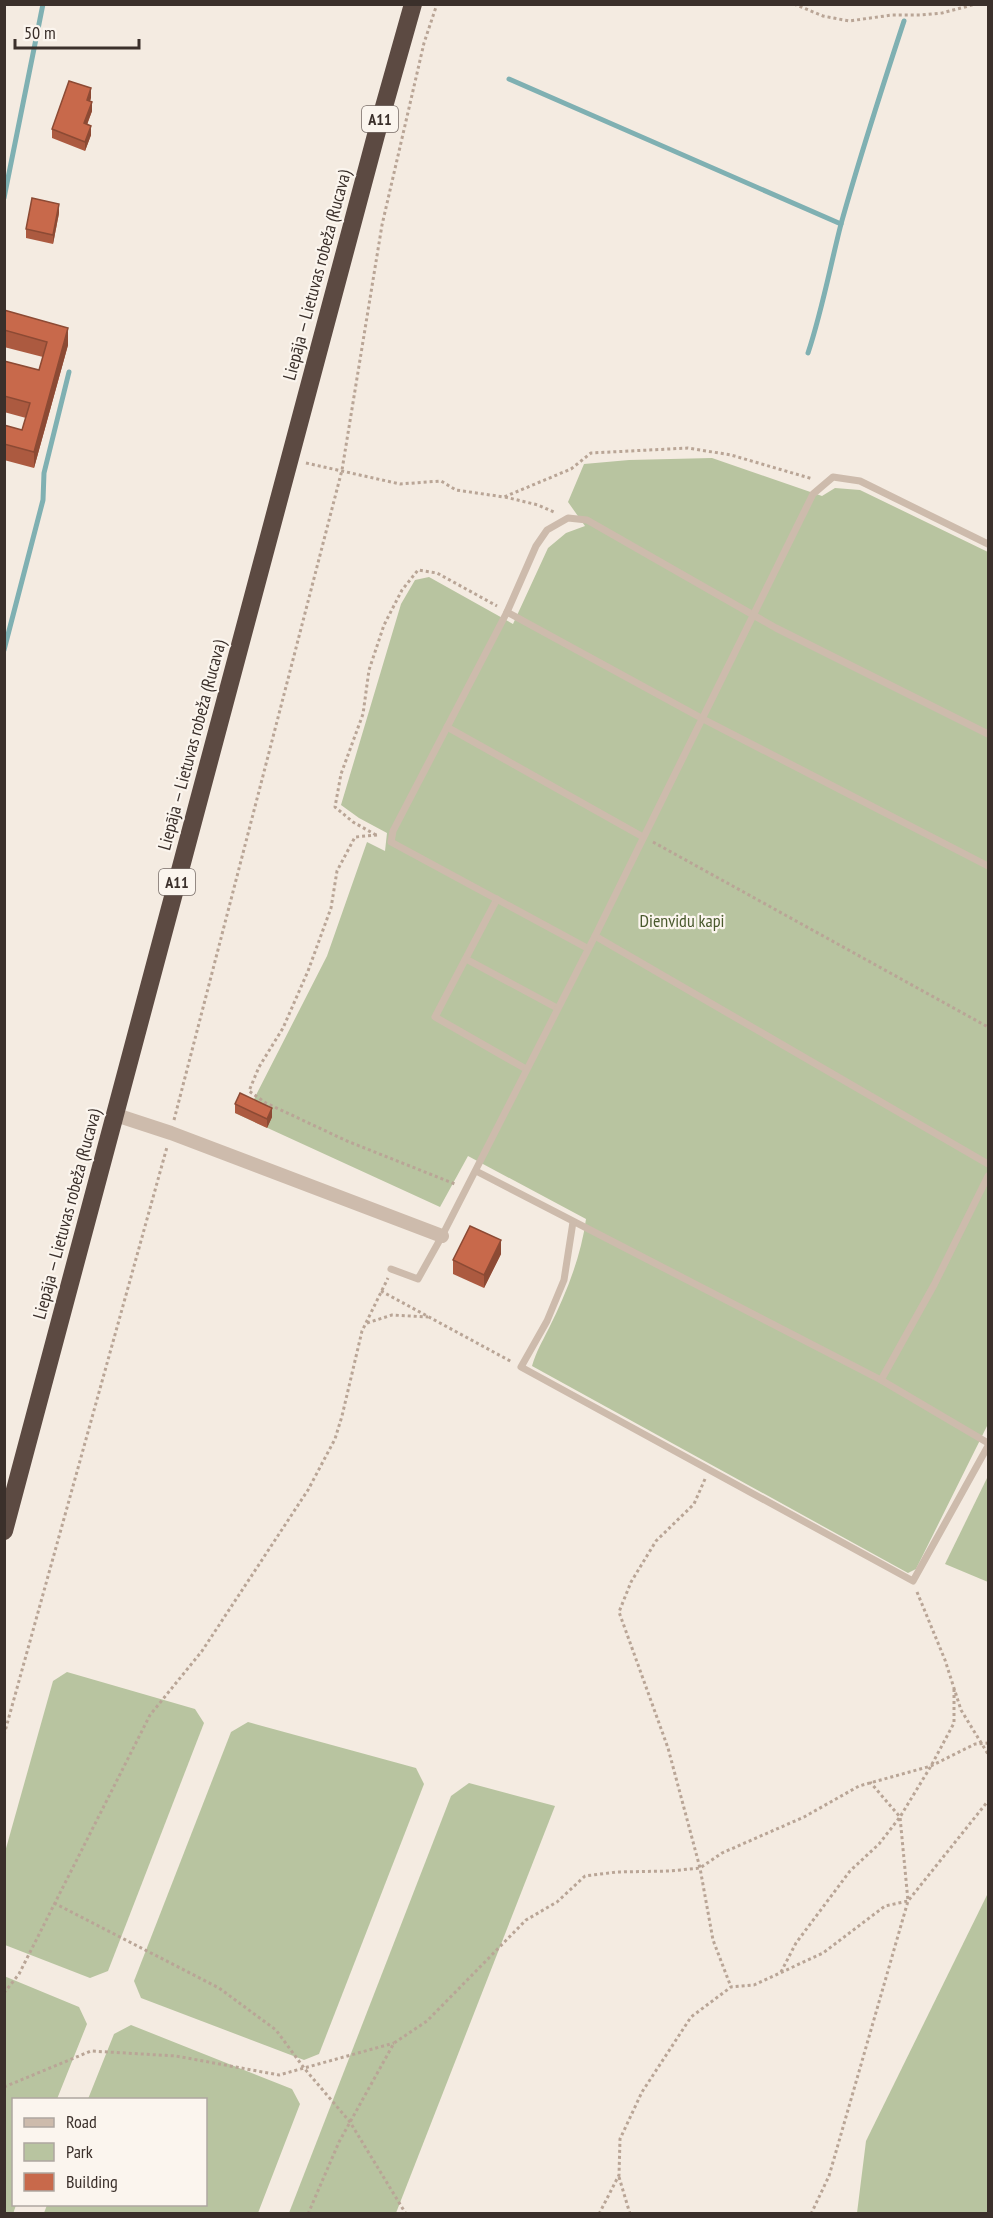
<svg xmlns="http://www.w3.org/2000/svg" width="993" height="2218" viewBox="0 0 993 2218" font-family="'PT Sans Narrow',sans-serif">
	<rect width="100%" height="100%" fill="#f4ebe1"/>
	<g fill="#b8c4a0">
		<path d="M712 458 822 496 835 488 860 490 988 552V1424L916 1569 908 1573 532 1366C536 1352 542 1342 549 1328 566 1294 581 1257 586 1219L468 1156 440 1207 235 1113 240 1102 252 1103 327 956 367 842 385 851 387 833 359 818 341 805 401 604 415 580 429 577 513 624 548 548 566 533 585 526 568 502 584 464 629 460Z"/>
		<polygon points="988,1476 988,1582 945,1564"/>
		<polygon points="67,1672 195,1709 204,1723 108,1971 90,1978 5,1945 5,1852 53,1681"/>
		<polygon points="248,1722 416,1768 424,1784 319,2054 304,2060 141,1998 134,1981 231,1732"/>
		<polygon points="469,1783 555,1806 396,2213 289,2213 451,1796"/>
		<polygon points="988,1893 988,2213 857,2213 866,2141"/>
		<polygon points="4,1976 79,2007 87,2024 57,2099 14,2100 14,2204 16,2205 13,2214 4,2213"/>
		<polygon points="131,2025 292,2089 300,2104 258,2213 44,2213 47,2205 206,2204 206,2100 88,2099 114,2034"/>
	</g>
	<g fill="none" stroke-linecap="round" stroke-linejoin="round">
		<g stroke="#7fb0b2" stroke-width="5">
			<polyline points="509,79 841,224"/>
			<polyline points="4,198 43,4"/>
			<path d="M808 353C822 311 830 267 841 224 860 156 882 88 904 21"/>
			<polyline points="4,650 43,500 44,473 69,372"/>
		</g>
		<g stroke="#b9a596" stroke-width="3" stroke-dasharray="3 3" stroke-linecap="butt">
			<polyline points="794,4 823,16 849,21 892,15 921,15 942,13 976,4"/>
			<polyline points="306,463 400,484 441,481 456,490 504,497 571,469 591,453 688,448 731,455 813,479"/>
			<polyline points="505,497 538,505 556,513"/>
			<polyline points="376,835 353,822 335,807 341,774 363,714 369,670 384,625 402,590 418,570 437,573 497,606"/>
			<polyline points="377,835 355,837 337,871 331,908 308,971 283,1028 259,1067 249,1091 266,1103 347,1141 455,1184"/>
			<polyline points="653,842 988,1027"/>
			<polyline points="174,1120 342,470 382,225 424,43 437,4"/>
			<polyline points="381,1291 512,1362"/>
			<polyline points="367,1323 392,1315 428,1317"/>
			<polyline points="705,1479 694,1504 656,1541 631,1582 619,1612 668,1748 700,1868 713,1940 731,1987"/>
			<polyline points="917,1592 945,1660 961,1710 988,1754"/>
			<polyline points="4,1735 167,1147"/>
			<polyline points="54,1903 219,1988 276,2030 304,2068 350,2122 406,2214"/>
			<polyline points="781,1972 796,1943 850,1871 879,1844 900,1817 931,1766 954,1723 954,1686"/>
			<polyline points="4,1993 19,1974 150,1715 202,1651 308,1490 335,1439 342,1416 362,1331 388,1278"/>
			<polyline points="4,2087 91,2051 176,2056 279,2075 394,2043"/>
			<polyline points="619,2177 630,2214"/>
			<polyline points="308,2214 339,2142 394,2043 427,2021 526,1920 557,1902 585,1876 617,1872 670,1871 700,1868 722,1853 804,1817 859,1786 931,1766 975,1744 988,1743"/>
			<polyline points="599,2214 619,2175 620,2139 642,2092 691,2017 731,1987 754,1985 823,1953 885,1906 908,1901 900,1817 870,1782"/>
			<polyline points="811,2214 829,2176 908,1901 988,1801"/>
		</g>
		<g stroke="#cdbbac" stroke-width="7">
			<polyline points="507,612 703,719 988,866"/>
			<polyline points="447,727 643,837"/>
			<polyline points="497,899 435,1017 526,1069"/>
			<polyline points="595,936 988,1164"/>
			<polyline points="587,948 391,842 393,831 507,612 536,546 547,530 568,518 587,520 776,628 988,734"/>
			<polyline points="466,959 557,1008"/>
			<polyline points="476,1171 881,1380 988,1443"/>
			<polyline points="573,1222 564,1280 547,1321 521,1367 913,1581 988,1446"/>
			<polyline points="391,1269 418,1279 442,1236 595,936 813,494 833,477 860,481 988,544"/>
			<polyline points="881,1380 934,1285 988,1176"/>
		</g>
		<polyline stroke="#cdbbac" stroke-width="14" points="116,1115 171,1133 442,1236"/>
		<polyline stroke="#5c4a42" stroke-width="18" points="4,1531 376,135 413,4"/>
	</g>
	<g fill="#ac5a40">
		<polygon points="91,98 90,101 92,111 87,125 91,135 85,151 52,138 52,129"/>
		<polygon points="59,213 53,244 26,238 26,229"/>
		<polygon points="4,310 68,345 34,468 4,460 4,425 22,430 26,418 4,412 4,361 39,370 43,357 4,347"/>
		<polygon points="235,1104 272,1117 267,1128 235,1113"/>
		<polygon points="501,1254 484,1288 453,1274 453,1260"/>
	</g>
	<g fill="#8c4a34">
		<polygon points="91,88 91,98 87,109 87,100"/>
		<polygon points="92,102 92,111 84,132 84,123"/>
		<polygon points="91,126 91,135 85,151 85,142"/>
		<polygon points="59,204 59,213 53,244 53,235"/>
		<polygon points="68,328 68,345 34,468 34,452"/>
		<polygon points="272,1108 272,1117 267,1128 267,1119"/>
		<polygon points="501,1240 501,1254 484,1288 484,1275"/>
	</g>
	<g fill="#c8694b" stroke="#8c4a34" stroke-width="1.5">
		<polygon points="69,81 91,88 87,100 92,102 84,123 91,126 85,142 52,129"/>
		<polygon points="32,198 59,204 53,235 26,229"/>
		<polygon points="4,310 68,328 34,452 4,444 4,425 22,430 30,403 4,396 4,361 39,370 47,342 4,330"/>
		<polygon points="240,1093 272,1108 267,1119 235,1104"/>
		<polygon points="470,1226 501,1240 484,1275 453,1260"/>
	</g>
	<g text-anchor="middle" stroke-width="4.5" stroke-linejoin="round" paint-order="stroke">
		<g fill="#fbf5ee" stroke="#756b66" stroke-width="1.5">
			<rect x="362" y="106" width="36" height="26" rx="4.5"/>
			<rect x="159" y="869" width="36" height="26" rx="4.5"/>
		</g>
		<g font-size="16" font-weight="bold" fill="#3b302b">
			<text x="380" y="125">A11</text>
			<text x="177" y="888">A11</text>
		</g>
		<g font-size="18" fill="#3b302b" stroke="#fbf5ee">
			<text transform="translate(317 275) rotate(-75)" y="6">Liepāja — Lietuvas robeža (Rucava)</text>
			<text transform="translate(192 745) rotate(-75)" y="6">Liepāja — Lietuvas robeža (Rucava)</text>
			<text transform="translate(67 1214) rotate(-75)" y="6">Liepāja — Lietuvas robeža (Rucava)</text>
		</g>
		<g font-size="18" fill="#4a5a2e" stroke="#fbf5ee">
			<text x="682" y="927">Dienvidu kapi</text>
		</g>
	</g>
	<rect width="993" height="2218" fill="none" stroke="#3b302b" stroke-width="12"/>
	<rect x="12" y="2098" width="195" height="108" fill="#fbf5ee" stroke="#aea6a0" stroke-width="1.5"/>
	<rect x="24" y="2118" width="30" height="9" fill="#cdbbac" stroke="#aea6a0" stroke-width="1.5"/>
	<text x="66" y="2128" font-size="18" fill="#3b302b">Road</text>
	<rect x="24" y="2143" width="30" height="18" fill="#b8c4a0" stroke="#aea6a0" stroke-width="1.5"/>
	<text x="66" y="2158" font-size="18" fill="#3b302b">Park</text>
	<rect x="24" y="2173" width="30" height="18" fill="#c8694b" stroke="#aea6a0" stroke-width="1.5"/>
	<text x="66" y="2188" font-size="18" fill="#3b302b">Building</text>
	<path d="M15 39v9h124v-9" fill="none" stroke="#3b302b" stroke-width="3"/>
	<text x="24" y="39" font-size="18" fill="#3b302b" stroke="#fbf5ee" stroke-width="4.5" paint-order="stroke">50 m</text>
</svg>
